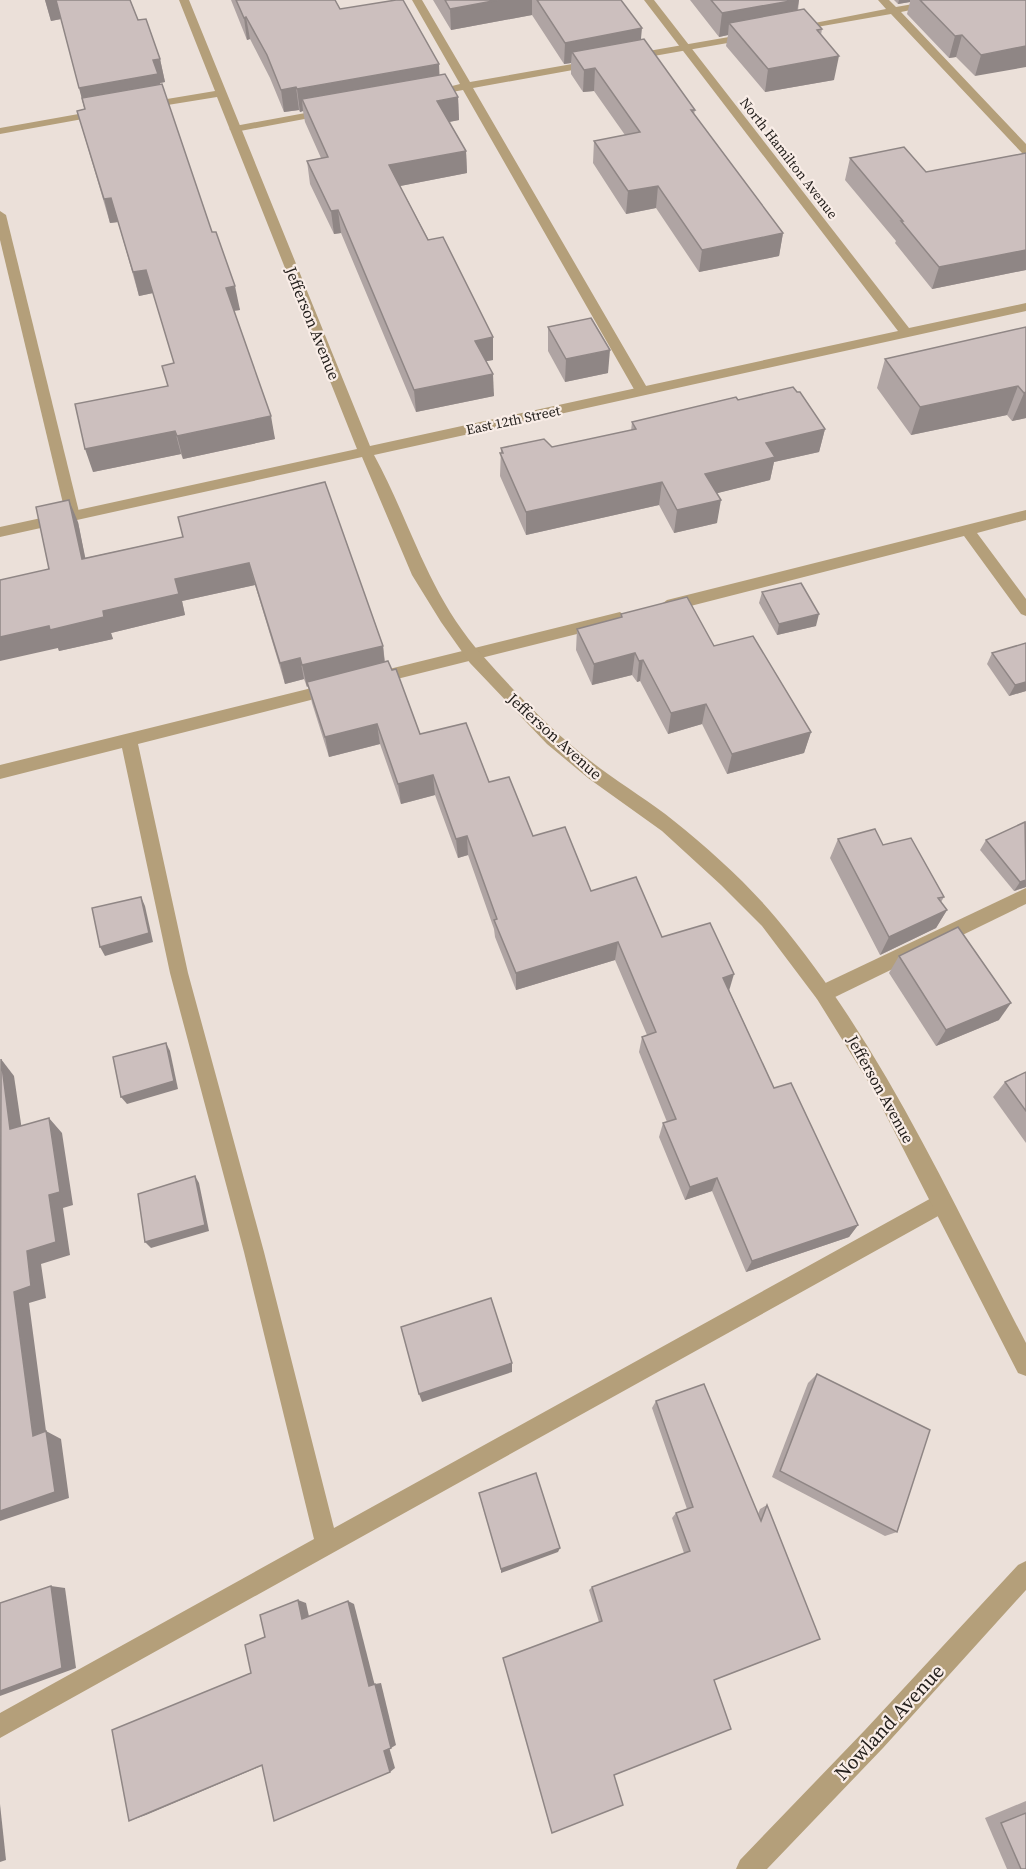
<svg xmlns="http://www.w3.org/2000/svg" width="1026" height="1869" viewBox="0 0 1026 1869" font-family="'Source Serif 4',serif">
<rect width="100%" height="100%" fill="#ebe0d9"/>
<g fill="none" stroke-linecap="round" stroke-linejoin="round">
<!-- service -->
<g fill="#b49f7a" fill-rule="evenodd">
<path d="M 412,0 L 422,0 L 470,82 L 595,60 L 600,63 L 595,66 L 473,88 L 649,391 L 647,394 L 642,395 L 635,391 L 463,90 L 430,96 L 424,93 L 460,84 Z"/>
<path d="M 878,0 L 889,0 L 896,7 L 936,0 L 959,0 L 901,12 L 1026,144 L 1026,154 L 1022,153 L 891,14 L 794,31 L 789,28 L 886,9 Z"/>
<path d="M 752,33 L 756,34 L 756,38 L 631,60 L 626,57 L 631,54 Z"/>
<path d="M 327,109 L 331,110 L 331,114 L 235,132 L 229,129 L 235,126 Z"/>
<path d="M 0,211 L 6,215 L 80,516 L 73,521 L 66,516 L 0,240 Z"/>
<path d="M 1026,510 L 1026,520 L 977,533 L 1026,599 L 1026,616 L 1021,614 L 964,536 L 667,612 L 659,606 L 667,600 Z"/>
<path d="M 620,612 L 628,618 L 625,622 L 373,685 L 365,679 L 373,673 Z"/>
<path d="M 332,683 L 340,689 L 338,693 L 138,744 L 188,973 L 264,1252 L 334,1528 L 935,1196 L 942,1193 L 949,1196 L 952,1203 L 949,1210 L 0,1738 L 0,1713 L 314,1539 L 244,1252 L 170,973 L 122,748 L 0,779 L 0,765 Z"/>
<path d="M 1026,888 L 1026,904 L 831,999 L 824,1001 L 817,999 L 815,993 L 817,987 Z"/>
</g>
<!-- minor -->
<g fill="#b49f7a" fill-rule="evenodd">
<path d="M 179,0 L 189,0 L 370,446 L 898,331 L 644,0 L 654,0 L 909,328 L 1026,303 L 1026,311 L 374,455 C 412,525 428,595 483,656 C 519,697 558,737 601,769 C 625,787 651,802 674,821 C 709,849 747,883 776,918 C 882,1044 950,1198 1026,1343 L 1026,1376 L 1018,1373 L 871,1086 L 817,999 L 762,926 L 721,885 L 662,831 L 588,778 L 547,744 L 470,663 L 441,622 L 412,575 L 362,457 L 0,537 L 0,527 L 357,449 L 217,97 L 143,109 L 137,106 L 143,103 L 215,91 Z"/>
<path d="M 101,110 L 105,111 L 105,115 L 0,134 L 0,128 Z"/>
<path d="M 1026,1561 L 1026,1590 L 883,1748 L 767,1869 L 736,1869 L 740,1860 L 865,1730 L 1018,1565 Z"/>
</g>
</g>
<!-- wall -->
<g fill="#afa4a3">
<path d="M 45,0 L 130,0 L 138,20 L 160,59 L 165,82 L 160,83 L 160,85 L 212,232 L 240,310 L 234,311 L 275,439 L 183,459 L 181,454 L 93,472 L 168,386 L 174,363 L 153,293 L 139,296 L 118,222 L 110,223 L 77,111 L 85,109 L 61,19 L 51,21 Z"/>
<path d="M 231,0 L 335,0 L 340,9 L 439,75 L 458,97 L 459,120 L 449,122 L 466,151 L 467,173 L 400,186 L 493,360 L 486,361 L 494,396 L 416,412 L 341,233 L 334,234 L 310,184 L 307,161 L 321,158 L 305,122 L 303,111 L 300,112 L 299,110 L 284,112 L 270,78 L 250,39 L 247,40 Z"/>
<path d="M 433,0 L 621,0 L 641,39 L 695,110 L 694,114 L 783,233 L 779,256 L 699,272 L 656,208 L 626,214 L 593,163 L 594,141 L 625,135 L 594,91 L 583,92 L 571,74 L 571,63 L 564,64 L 532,15 L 451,30 Z"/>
<path d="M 690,0 L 799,0 L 798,11 L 822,29 L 821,35 L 834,80 L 765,92 L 726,46 L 728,35 L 719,37 Z"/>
<path d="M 894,0 L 1026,0 L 975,76 L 956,57 L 949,58 L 907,14 L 910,2 L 898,4 Z"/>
<path d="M 1026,153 L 1026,270 L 932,289 L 895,243 L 896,241 L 845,180 L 850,158 L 926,172 Z"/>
<path d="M 548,327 L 608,373 L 565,382 L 548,351 Z"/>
<path d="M 1026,327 L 1026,418 L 1012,421 L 1007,415 L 911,435 L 877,388 L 885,359 Z"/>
<path d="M 738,400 L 825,429 L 819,452 L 774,462 L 770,480 L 717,493 L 717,523 L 674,533 L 659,505 L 526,535 L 500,476 L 501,448 L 552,447 L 631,431 L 632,422 Z"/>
<path d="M 178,517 L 383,646 L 385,662 L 392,670 L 420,734 L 489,782 L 533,836 L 591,891 L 662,937 L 729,990 L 774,1088 L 858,1225 L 849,1237 L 746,1272 L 712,1191 L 685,1200 L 659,1137 L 663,1123 L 667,1122 L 639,1052 L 642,1037 L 647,1035 L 615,960 L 516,990 L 495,937 L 494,929 L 468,855 L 458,858 L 435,795 L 401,804 L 380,744 L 329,757 L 312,703 L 308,686 L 307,687 L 304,679 L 285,684 L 255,585 L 182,601 L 185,615 L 111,633 L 113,639 L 59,651 L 58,648 L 49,569 L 78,522 L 85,558 L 183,537 Z"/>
<path d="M 762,592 L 816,626 L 777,635 L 759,603 Z"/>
<path d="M 621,614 L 714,646 L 811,732 L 804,753 L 727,774 L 702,724 L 668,734 L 640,681 L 637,682 L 632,675 L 592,685 L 576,650 L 577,629 L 620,618 Z"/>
<path d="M 992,653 L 1026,691 L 1009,696 L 987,664 Z"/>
<path d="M 1026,822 L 1026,887 L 1014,891 L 980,850 L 986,840 Z"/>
<path d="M 838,839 L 883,845 L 944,897 L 941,902 L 947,910 L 936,928 L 880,955 L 830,858 Z"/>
<path d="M 899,956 L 999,1020 L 936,1046 L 889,973 Z"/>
<path d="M 1026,1072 L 1026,1143 L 993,1097 L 1005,1082 Z"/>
<path d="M 817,1374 L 897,1532 L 885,1536 L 772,1477 L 808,1383 Z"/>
<path d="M 656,1401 L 758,1514 L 760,1509 L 767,1505 L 714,1680 L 552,1833 L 599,1622 L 589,1590 L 592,1587 L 684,1553 L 672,1518 L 676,1513 L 687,1509 L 652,1408 Z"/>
<path d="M 1026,1801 L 1026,1869 L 1007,1869 L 985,1818 Z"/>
</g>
<!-- shaded-wall -->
<g fill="#8f8685">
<path d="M 45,0 L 56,0 L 61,19 L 51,21 Z"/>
<path d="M 498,0 L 532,0 L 532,15 L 451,30 L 450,9 Z"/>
<path d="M 791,0 L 799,0 L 796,17 L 729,23 L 728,35 L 719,37 L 722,13 Z"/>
<path d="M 899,0 L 910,0 L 910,2 L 898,4 Z"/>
<path d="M 246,17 L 250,39 L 247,40 L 244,18 Z"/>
<path d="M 642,28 L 640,49 L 572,52 L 571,63 L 564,64 L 565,43 Z"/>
<path d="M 962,35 L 956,57 L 949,58 L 955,36 Z"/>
<path d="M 1026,46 L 1026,67 L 975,76 L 981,55 Z"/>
<path d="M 839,56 L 834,80 L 765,92 L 768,69 Z"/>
<path d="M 160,59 L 165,82 L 160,83 L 163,98 L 85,111 L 79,88 L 153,60 Z"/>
<path d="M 439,64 L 440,86 L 302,99 L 303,111 L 300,112 L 297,89 Z"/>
<path d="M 595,68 L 594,91 L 583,92 L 584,70 Z"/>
<path d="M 296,87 L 299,110 L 284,112 L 281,90 Z"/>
<path d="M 458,97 L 459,120 L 439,124 L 437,101 Z"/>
<path d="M 466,151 L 467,173 L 390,188 L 389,165 Z"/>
<path d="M 658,186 L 656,208 L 626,214 L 628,191 Z"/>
<path d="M 111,198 L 118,222 L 110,223 L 104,199 Z"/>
<path d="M 338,210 L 341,233 L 334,234 L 331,211 Z"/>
<path d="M 783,233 L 779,256 L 699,272 L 702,250 Z"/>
<path d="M 1026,250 L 1026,270 L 932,289 L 939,267 Z"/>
<path d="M 146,270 L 153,293 L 139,296 L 133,272 Z"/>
<path d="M 235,286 L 240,310 L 231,311 L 226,288 Z"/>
<path d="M 493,337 L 493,360 L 476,363 L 475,341 Z"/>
<path d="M 610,350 L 608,373 L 565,382 L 566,359 Z"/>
<path d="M 493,374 L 494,396 L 416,412 L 414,390 Z"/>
<path d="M 1018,386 L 1007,415 L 911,435 L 920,407 Z"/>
<path d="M 1026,392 L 1026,418 L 1012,421 L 1024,393 Z"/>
<path d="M 271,416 L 275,439 L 183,459 L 177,436 Z"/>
<path d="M 825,429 L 819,452 L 774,462 L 770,480 L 702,497 L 705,474 L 766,443 Z"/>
<path d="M 175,431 L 181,454 L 93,472 L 85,449 Z"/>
<path d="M 662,482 L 659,505 L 526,535 L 526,512 Z"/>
<path d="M 69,500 L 78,522 L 90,581 L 82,559 Z"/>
<path d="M 721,500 L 717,523 L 674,533 L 677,510 Z"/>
<path d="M 249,563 L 255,585 L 182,601 L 185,615 L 111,633 L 113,639 L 59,651 L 58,648 L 0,661 L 0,637 L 103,611 L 175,579 Z"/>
<path d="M 819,614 L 816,626 L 777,635 L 779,624 Z"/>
<path d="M 383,646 L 385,667 L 307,682 L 308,686 L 307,687 L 302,665 Z"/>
<path d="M 635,653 L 632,675 L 592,685 L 594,664 Z"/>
<path d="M 300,658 L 304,679 L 285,684 L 280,663 Z"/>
<path d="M 643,660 L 640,681 L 637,682 L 639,661 Z"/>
<path d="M 1026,682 L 1026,691 L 1009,696 L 1015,685 Z"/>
<path d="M 706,704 L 702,724 L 668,734 L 671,713 Z"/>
<path d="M 377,724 L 380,744 L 329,757 L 325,737 Z"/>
<path d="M 811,732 L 804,753 L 727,774 L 732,754 Z"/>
<path d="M 433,775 L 435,795 L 401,804 L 398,784 Z"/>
<path d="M 467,836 L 468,855 L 458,858 L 456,839 Z"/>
<path d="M 1026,880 L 1026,887 L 1014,891 L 1020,882 Z"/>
<path d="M 141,897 L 145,906 L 153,942 L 105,956 L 100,947 Z"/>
<path d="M 947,910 L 936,928 L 880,955 L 889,937 Z"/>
<path d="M 618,942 L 615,960 L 516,990 L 516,973 Z"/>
<path d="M 734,974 L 729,991 L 723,978 Z"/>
<path d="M 1011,1003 L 999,1020 L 936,1046 L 946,1030 Z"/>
<path d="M 166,1043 L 170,1051 L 178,1089 L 127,1104 L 121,1097 Z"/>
<path d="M 1,1059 L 14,1076 L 24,1144 L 10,1129 Z"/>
<path d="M 49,1118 L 62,1133 L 73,1205 L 63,1208 L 70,1255 L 41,1264 L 46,1298 L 29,1303 L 46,1431 L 61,1439 L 69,1498 L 0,1521 L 0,1511 L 33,1436 L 14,1292 L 27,1251 Z"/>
<path d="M 195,1176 L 199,1183 L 209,1231 L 151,1248 L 145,1242 Z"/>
<path d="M 717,1178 L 712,1191 L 685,1200 L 690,1187 Z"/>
<path d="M 858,1225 L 849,1237 L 746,1272 L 752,1261 Z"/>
<path d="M 512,1363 L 512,1372 L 422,1402 L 419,1394 Z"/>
<path d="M 560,1548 L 558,1552 L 501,1573 L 501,1569 Z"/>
<path d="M 51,1586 L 65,1588 L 76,1668 L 0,1696 L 0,1691 Z"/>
<path d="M 298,1600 L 306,1603 L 310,1621 L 302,1619 Z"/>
<path d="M 348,1601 L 354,1604 L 375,1686 L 369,1686 Z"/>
<path d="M 381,1683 L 396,1745 L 391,1748 L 375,1684 Z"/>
<path d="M 389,1747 L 395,1768 L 390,1772 L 384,1751 Z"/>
<path d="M 273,1761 L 146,1815 L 129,1821 L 262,1765 Z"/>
<path d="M 0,1804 L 6,1860 L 0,1862 Z"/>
</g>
<!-- building -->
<g fill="#ccbfbe" stroke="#8f8685" stroke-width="1.5">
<path d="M 56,0 L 130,0 L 138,20 L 146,19 L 160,59 L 153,60 L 158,74 L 79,88 Z"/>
<path d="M 236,0 L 335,0 L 340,9 L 396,0 L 403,0 L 439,64 L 297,89 L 296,87 L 281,90 L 267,55 L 246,17 L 244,18 Z"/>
<path d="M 445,0 L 498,0 L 450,9 Z"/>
<path d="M 537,0 L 621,0 L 642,28 L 565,43 Z"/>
<path d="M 711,0 L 796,0 L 722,13 Z"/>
<path d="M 920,0 L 1026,0 L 1026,46 L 981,55 L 962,35 L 955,36 Z"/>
<path d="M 804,9 L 822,29 L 817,30 L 839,56 L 768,69 L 729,23 Z"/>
<path d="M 644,39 L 695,110 L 691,110 L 783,233 L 702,250 L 658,186 L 628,191 L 594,141 L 640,132 L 595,68 L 584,70 L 572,52 Z"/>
<path d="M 445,74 L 458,97 L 437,101 L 466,151 L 389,165 L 428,240 L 443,237 L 493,337 L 475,341 L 493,374 L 414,390 L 338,210 L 331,211 L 307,161 L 328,157 L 302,99 Z"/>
<path d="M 162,84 L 212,232 L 216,232 L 235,286 L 226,288 L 271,416 L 177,436 L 175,431 L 85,449 L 75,404 L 168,386 L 162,366 L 174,363 L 146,270 L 133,272 L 111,198 L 104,199 L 77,111 L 85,109 L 82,98 Z"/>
<path d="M 904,147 L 926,172 L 1026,153 L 1026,250 L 939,267 L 901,221 L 903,221 L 850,158 Z"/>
<path d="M 591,318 L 610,350 L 566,359 L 548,327 Z"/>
<path d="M 1026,327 L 1026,392 L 1024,393 L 1018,386 L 920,407 L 885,359 Z"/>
<path d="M 793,387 L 797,392 L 800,392 L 825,429 L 766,443 L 775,457 L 705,474 L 721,500 L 677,510 L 662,482 L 526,512 L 500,453 L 503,453 L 501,448 L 544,439 L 552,447 L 636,429 L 632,422 L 736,397 L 738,400 Z"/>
<path d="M 325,482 L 383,646 L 302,665 L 300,658 L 280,663 L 249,563 L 175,579 L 179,594 L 103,611 L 104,617 L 50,630 L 49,626 L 0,637 L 0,580 L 49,569 L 36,507 L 69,500 L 82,559 L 183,537 L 178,517 Z"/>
<path d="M 801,583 L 819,614 L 779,624 L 762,592 Z"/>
<path d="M 687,597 L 714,646 L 753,636 L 811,732 L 732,754 L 706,704 L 671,713 L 643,660 L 639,661 L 635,653 L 594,664 L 577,629 L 622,617 L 621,614 Z"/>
<path d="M 1026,643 L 1026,682 L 1015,685 L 992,653 Z"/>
<path d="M 388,661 L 392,670 L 396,669 L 420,734 L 466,723 L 489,782 L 509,777 L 533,836 L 565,827 L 591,891 L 636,877 L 662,937 L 710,923 L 734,974 L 723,978 L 774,1088 L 791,1083 L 858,1225 L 752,1261 L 717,1178 L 690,1187 L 663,1123 L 676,1119 L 642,1037 L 656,1032 L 618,942 L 516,973 L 494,920 L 497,919 L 467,836 L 456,839 L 433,775 L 398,784 L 377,724 L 325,737 L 307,682 Z"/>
<path d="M 1025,822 L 1026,880 L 1020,882 L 986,840 Z"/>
<path d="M 875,829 L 883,845 L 911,838 L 944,897 L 938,898 L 947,910 L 889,937 L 838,839 Z"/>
<path d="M 141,897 L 149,933 L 100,947 L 92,908 Z"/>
<path d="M 958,927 L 1011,1003 L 946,1030 L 899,956 Z"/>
<path d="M 166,1043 L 174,1081 L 121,1097 L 113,1057 Z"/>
<path d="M 1,1059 L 10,1129 L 49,1118 L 60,1192 L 49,1195 L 56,1242 L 27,1251 L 31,1286 L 14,1292 L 33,1436 L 46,1431 L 55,1492 L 0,1511 Z"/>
<path d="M 1026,1072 L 1026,1111 L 1005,1082 Z"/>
<path d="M 195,1176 L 205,1225 L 145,1242 L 138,1194 Z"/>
<path d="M 491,1298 L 512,1363 L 419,1394 L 401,1327 Z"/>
<path d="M 817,1374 L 930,1430 L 897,1532 L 780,1471 Z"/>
<path d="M 704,1384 L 761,1521 L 767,1505 L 820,1639 L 714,1680 L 731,1729 L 614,1775 L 623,1805 L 552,1833 L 503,1658 L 602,1621 L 592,1587 L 690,1551 L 676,1513 L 693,1507 L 656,1401 Z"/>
<path d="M 536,1473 L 560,1548 L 501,1569 L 479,1493 Z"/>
<path d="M 51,1586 L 62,1668 L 0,1691 L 0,1603 Z"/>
<path d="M 298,1600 L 302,1619 L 348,1601 L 369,1686 L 375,1684 L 391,1748 L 384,1751 L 390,1772 L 274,1821 L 262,1765 L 129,1821 L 112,1730 L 251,1673 L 245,1645 L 265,1637 L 260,1615 Z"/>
<path d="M 1026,1813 L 1026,1869 L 1021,1869 L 1001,1823 Z"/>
</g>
<g text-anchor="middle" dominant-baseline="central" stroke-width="4.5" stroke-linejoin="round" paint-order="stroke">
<!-- far-street labels -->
<g font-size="14" fill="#24201d" stroke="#f9ede7">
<text transform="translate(789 158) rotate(52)">North Hamilton Avenue</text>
<text transform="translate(513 420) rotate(-12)">East 12th Street</text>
</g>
<!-- street labels -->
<g font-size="16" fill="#24201d" stroke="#f9ede7">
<text transform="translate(313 323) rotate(68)">Jefferson Avenue</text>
<text transform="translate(555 736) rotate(42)">Jefferson Avenue</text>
<text transform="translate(881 1089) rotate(61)">Jefferson Avenue</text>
</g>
<!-- near-street labels -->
<g font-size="20" fill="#24201d" stroke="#f9ede7">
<text transform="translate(889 1722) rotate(-47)">Nowland Avenue</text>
</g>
</g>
</svg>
